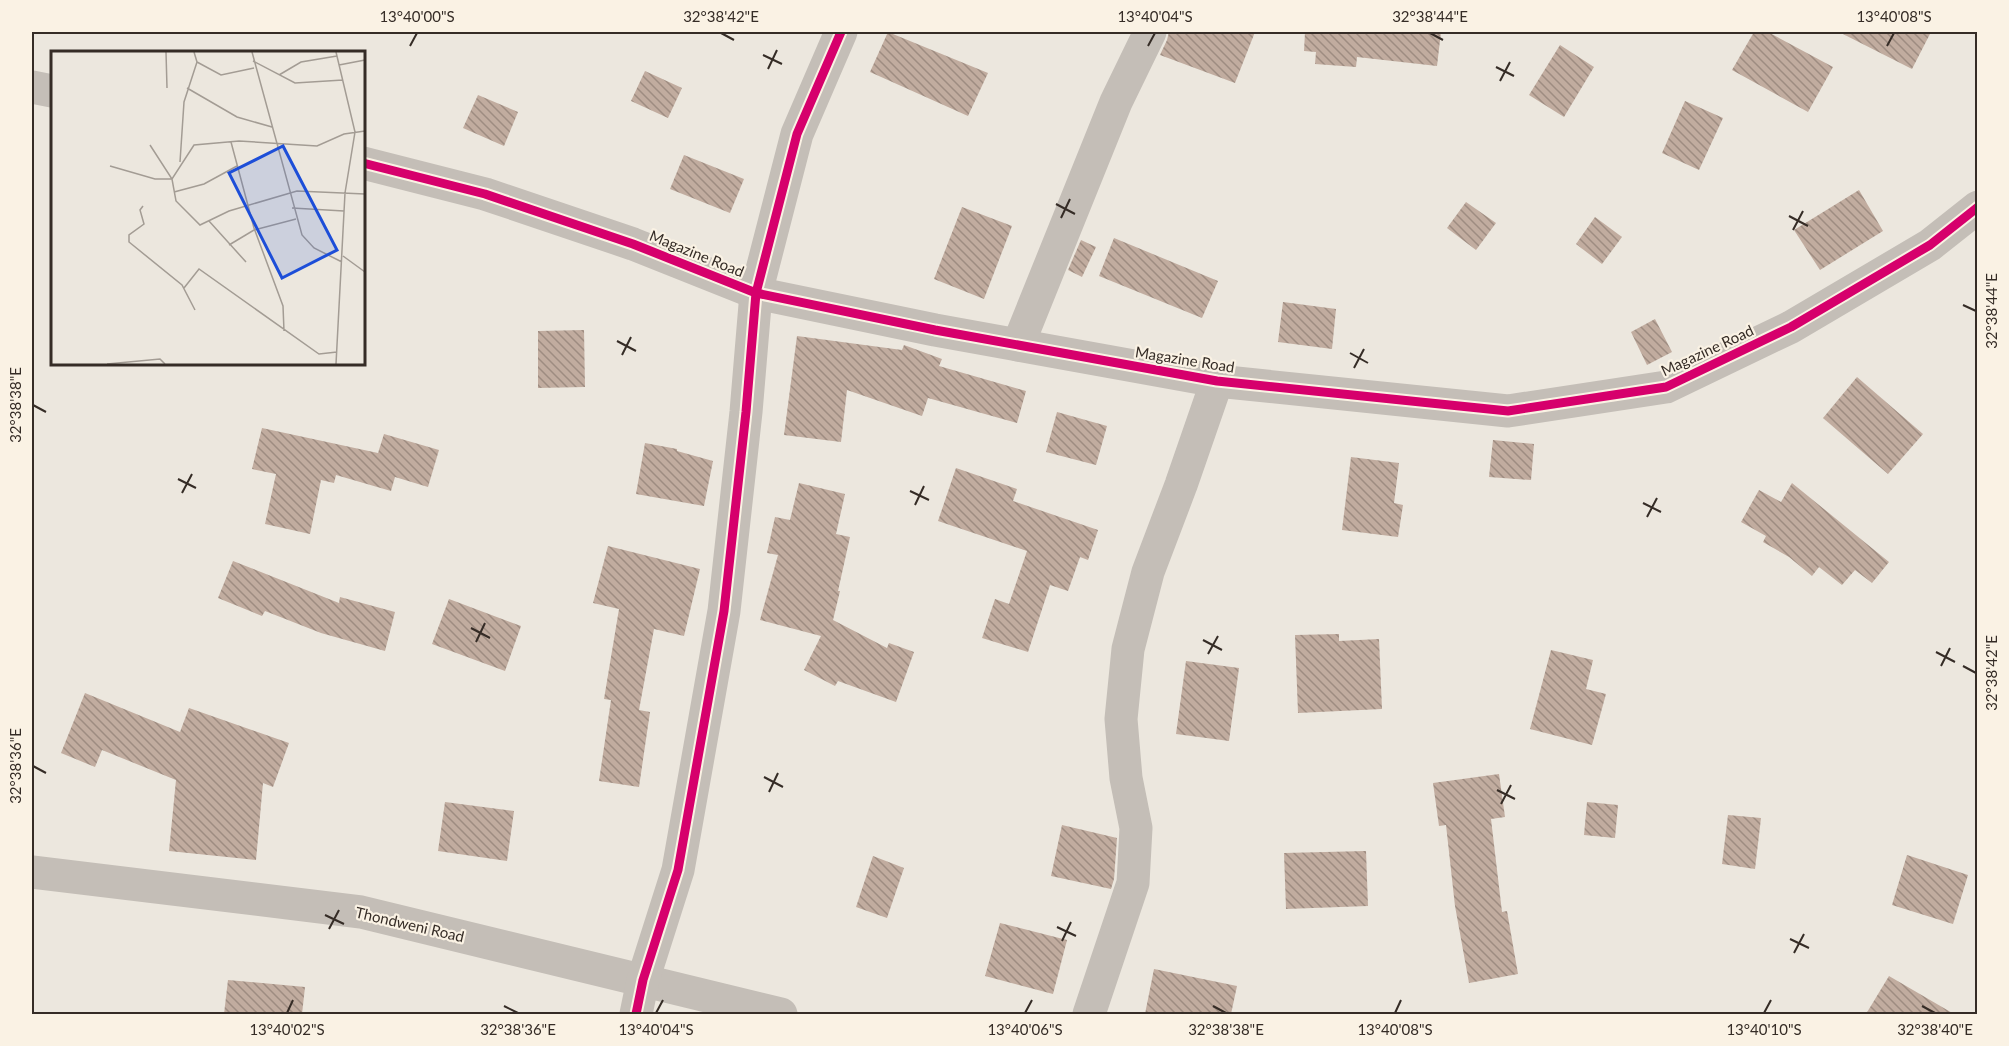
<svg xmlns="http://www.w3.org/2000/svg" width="2009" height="1046" viewBox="0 0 2009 1046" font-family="Lato,sans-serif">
<defs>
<pattern id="building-back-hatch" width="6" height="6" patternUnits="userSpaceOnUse" patternTransform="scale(1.5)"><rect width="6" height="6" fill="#c1ac9f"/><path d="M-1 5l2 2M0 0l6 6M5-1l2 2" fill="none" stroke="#9e8c81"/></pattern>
</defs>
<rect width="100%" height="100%" fill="#ece7de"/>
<!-- building -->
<g fill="url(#building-back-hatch)">
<path d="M 888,32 L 988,73 L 968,116 L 870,72 Z"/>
<path d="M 1169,32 L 1255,32 L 1235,83 L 1160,55 L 1167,40 Z"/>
<path d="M 1305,32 L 1441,32 L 1437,66 L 1357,57 L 1356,67 L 1315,64 L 1316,52 L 1304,51 Z"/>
<path d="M 1754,32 L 1768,32 L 1833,67 L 1808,112 L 1732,70 Z"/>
<path d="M 1839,32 L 1931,32 L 1912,69 Z"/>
<path d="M 1560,45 L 1594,67 L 1564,117 L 1529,95 Z"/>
<path d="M 645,71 L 682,88 L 668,118 L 631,101 Z"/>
<path d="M 478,95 L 518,112 L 504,146 L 463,128 Z"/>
<path d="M 1685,101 L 1723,118 L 1699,170 L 1662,153 Z"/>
<path d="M 684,155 L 744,179 L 730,213 L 670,189 Z"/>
<path d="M 1859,190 L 1883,231 L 1820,270 L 1794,230 Z"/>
<path d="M 1466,202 L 1496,223 L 1476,250 L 1447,228 Z"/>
<path d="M 962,207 L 1012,226 L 984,299 L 934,279 Z"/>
<path d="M 1595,217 L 1622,237 L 1602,264 L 1576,244 Z"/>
<path d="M 1114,238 L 1218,281 L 1202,318 L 1099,276 Z"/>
<path d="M 1081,240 L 1096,247 L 1082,277 L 1068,270 Z"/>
<path d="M 1283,302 L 1336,309 L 1332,349 L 1278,342 Z"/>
<path d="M 1655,319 L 1672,352 L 1647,365 L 1631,332 Z"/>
<path d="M 584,330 L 585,387 L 538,388 L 538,331 Z"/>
<path d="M 797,336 L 902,350 L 904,345 L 942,359 L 939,366 L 1026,391 L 1017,423 L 928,398 L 922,416 L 847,390 L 841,442 L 784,435 Z"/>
<path d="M 1857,377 L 1923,434 L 1888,474 L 1823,418 Z"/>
<path d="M 1057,412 L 1107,426 L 1096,465 L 1046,452 Z"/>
<path d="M 262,428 L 378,453 L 384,434 L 439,450 L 428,487 L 395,477 L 391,491 L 336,475 L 334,483 L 321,480 L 310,534 L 265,524 L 276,474 L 252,469 Z"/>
<path d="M 1493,440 L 1534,444 L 1531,480 L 1489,477 Z"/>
<path d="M 645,443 L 677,449 L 677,451 L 713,461 L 704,506 L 636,494 Z"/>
<path d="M 1351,457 L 1399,463 L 1394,503 L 1403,505 L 1398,537 L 1342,530 Z"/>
<path d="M 956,468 L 1017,489 L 1013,501 L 1098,530 L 1088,560 L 1080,557 L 1068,591 L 1050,585 L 1028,652 L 982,638 L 995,599 L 1009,604 L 1027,551 L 938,521 Z"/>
<path d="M 799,483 L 845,494 L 836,534 L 850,537 L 838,591 L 840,591 L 833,620 L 887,648 L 889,643 L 914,652 L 896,702 L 838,681 L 835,686 L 804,670 L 821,636 L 760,620 L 778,555 L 767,553 L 775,517 L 790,520 Z"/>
<path d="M 1792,483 L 1889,562 L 1872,583 L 1855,570 L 1842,585 L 1819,567 L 1812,576 L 1789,557 L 1763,542 L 1766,536 L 1741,522 L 1759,490 L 1781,502 Z"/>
<path d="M 608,546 L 700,569 L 684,636 L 654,629 L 639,710 L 650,712 L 639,787 L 599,781 L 611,700 L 604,699 L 619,609 L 593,603 Z"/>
<path d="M 233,561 L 339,603 L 340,597 L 395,612 L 385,651 L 321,633 L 265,611 L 262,616 L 218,598 Z"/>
<path d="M 449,599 L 521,626 L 505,671 L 432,644 Z"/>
<path d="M 1339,634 L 1339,641 L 1379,639 L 1382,709 L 1298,713 L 1295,635 Z"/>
<path d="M 1551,650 L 1593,660 L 1586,689 L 1606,694 L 1592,745 L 1530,729 Z"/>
<path d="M 1186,661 L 1239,668 L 1229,741 L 1176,734 Z"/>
<path d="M 85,693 L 180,732 L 189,708 L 289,743 L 273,787 L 263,783 L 256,860 L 169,851 L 176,780 L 102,750 L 95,767 L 61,753 Z"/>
<path d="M 1499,774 L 1505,817 L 1491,819 L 1502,912 L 1507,911 L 1518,974 L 1469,983 L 1455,906 L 1446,825 L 1439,826 L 1433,783 Z"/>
<path d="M 445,802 L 514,811 L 507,861 L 438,851 Z"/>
<path d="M 1587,802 L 1618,805 L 1615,838 L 1584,835 Z"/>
<path d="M 1728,815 L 1761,818 L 1755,869 L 1722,864 Z"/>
<path d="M 1062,825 L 1117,838 L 1114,879 L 1111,889 L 1051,876 Z"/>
<path d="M 1366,851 L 1368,906 L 1286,909 L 1284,853 Z"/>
<path d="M 1907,855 L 1968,875 L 1953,924 L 1892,905 Z"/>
<path d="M 873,856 L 904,868 L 887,918 L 856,907 Z"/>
<path d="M 1000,923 L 1067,940 L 1053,994 L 985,976 Z"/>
<path d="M 1154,969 L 1237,986 L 1231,1014 L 1145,1014 Z"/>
<path d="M 1889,976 L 1954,1014 L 1866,1014 Z"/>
<path d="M 228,980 L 305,987 L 302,1014 L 224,1014 Z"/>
</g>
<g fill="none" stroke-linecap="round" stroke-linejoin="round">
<!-- minor -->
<g stroke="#c4beb7" stroke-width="33">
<path d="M 32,87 L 52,91"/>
<path d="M 363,163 L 485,194 L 633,244 L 756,293 L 935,330 L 1217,381 L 1508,411 L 1666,387 L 1791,327 L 1930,245 L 1978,207"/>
<path d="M 1018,345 L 1116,102 L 1150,32"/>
<path d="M 32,872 L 361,912 L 781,1014"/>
<path d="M 636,1014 L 643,980 L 678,870 L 724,611 L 746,412 L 756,293 L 797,134 L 841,32"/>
<path d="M 1089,1014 L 1133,883 L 1136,828 L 1126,778 L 1121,719 L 1128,649 L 1148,572 L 1181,485 L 1217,381"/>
</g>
<!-- cycleway casing -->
<g stroke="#faf2e4" stroke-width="13">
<g id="cycleway">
<path d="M 363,163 L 485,194 L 633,244 L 756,293 L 935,330 L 1217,381 L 1508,411 L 1666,387 L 1791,327 L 1930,245 L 1978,207"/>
<path d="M 636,1014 L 643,980 L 678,870 L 724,611 L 746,412 L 756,293 L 797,134 L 841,32"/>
</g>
</g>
<!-- cycleway -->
<use href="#cycleway" stroke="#d6006c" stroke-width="9"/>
</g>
<!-- ticks -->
<path fill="none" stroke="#352c26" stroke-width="2" d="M 721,33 L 734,40M 1430,33 L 1443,40M 410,46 L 417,33M 1148,46 L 1155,33M 1887,46 L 1894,33M 763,55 L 782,64M 1496,67 L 1514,76M 768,69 L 777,50M 1500,81 L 1510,62M 1056,204 L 1075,214M 1789,216 L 1808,226M 1061,218 L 1070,199M 1793,230 L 1803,211M 1963,305 L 1976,311M 617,341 L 636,351M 1350,353 L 1368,363M 622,355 L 631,337M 1354,368 L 1364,349M 33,405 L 46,412M 178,479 L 196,488M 910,491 L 929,500M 182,493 L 192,474M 1643,503 L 1661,512M 915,505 L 924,486M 1647,517 L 1657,498M 471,628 L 490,638M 1203,640 L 1222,650M 476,642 L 485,623M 1936,652 L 1955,662M 1208,654 L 1218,636M 1941,666 L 1950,648M 1963,666 L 1976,673M 33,766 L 46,773M 764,777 L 783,787M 1497,790 L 1515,799M 769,792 L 778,773M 1501,804 L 1511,785M 325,915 L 344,924M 1057,927 L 1076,936M 329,929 L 339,910M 1790,939 L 1809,948M 1062,941 L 1071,922M 1794,953 L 1804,934M 504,1006 L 518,1013M 1213,1006 L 1226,1013M 1922,1006 L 1935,1013M 287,1013 L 293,1000M 656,1013 L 663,1000M 1025,1013 L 1032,1000M 1395,1013 L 1401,1000M 1764,1013 L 1771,1000"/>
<g text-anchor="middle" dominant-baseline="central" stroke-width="4.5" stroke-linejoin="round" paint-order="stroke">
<!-- street labels -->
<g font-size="15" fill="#352c26" stroke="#faf2e4">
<text transform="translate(697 253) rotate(22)">Magazine Road</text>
<text transform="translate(1707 350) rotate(-25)">Magazine Road</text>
<text transform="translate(1185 359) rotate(9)">Magazine Road</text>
<text transform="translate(410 924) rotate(13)">Thondweni Road</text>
</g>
</g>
<!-- overview -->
<g transform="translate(51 51)">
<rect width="314" height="314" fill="#ece7de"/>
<path fill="none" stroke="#a39c94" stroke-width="1.5" d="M 115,1 L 116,37M 201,1 L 251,184 L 263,197 L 291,211M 285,1 L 304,81 L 294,142 L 285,313M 202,10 L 244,32 L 292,29M 146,11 L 170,24 L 203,17M 288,14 L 314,9M 228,24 L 250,11 L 286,5M 136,37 L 186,66 L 221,76M 180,91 L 203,177 L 232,255 L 233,280M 99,94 L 121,128 L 125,150 L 149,174 L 178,160 L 246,140 L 314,143M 129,111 L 133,51 L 146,11 L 143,1M 59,115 L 104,128 L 121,128 L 143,94 L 188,90 L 266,95 L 293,83 L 314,80M 123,141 L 153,133 L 186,115M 92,155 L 89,159 L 93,173 L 78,184 L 78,191 L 131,234 L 144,259M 241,157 L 293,160M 158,170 L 195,211M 178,194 L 203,179 L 245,168M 292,205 L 314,221M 133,237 L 148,218 L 268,303 L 286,301M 56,313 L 109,308 L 114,313"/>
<path fill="#1d4ed8" fill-opacity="0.15" stroke="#1d4ed8" stroke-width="3" d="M 232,95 L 286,199 L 231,227 L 178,122 Z"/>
<rect width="314" height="314" fill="none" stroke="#352c26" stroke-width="3"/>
</g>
<!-- border -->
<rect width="2009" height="1046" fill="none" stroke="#faf2e4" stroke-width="66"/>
<rect x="33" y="33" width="1943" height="980" fill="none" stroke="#352c26" stroke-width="2"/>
<g font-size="15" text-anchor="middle" fill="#352c26">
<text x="417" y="22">13°40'00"S</text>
<text x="721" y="22">32°38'42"E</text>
<text x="1155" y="22">13°40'04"S</text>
<text x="1430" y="22">32°38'44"E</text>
<text x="1894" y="22">13°40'08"S</text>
<text transform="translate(1992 311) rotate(-90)" y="5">32°38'44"E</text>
<text transform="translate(16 405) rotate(-90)" y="5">32°38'38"E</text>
<text transform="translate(1992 673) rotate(-90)" y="5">32°38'42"E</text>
<text transform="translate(16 766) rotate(-90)" y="5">32°38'36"E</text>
<text x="287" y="1035">13°40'02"S</text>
<text x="518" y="1035">32°38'36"E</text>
<text x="656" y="1035">13°40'04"S</text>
<text x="1025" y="1035">13°40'06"S</text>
<text x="1226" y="1035">32°38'38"E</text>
<text x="1395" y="1035">13°40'08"S</text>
<text x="1764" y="1035">13°40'10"S</text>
<text x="1935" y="1035">32°38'40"E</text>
</g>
</svg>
